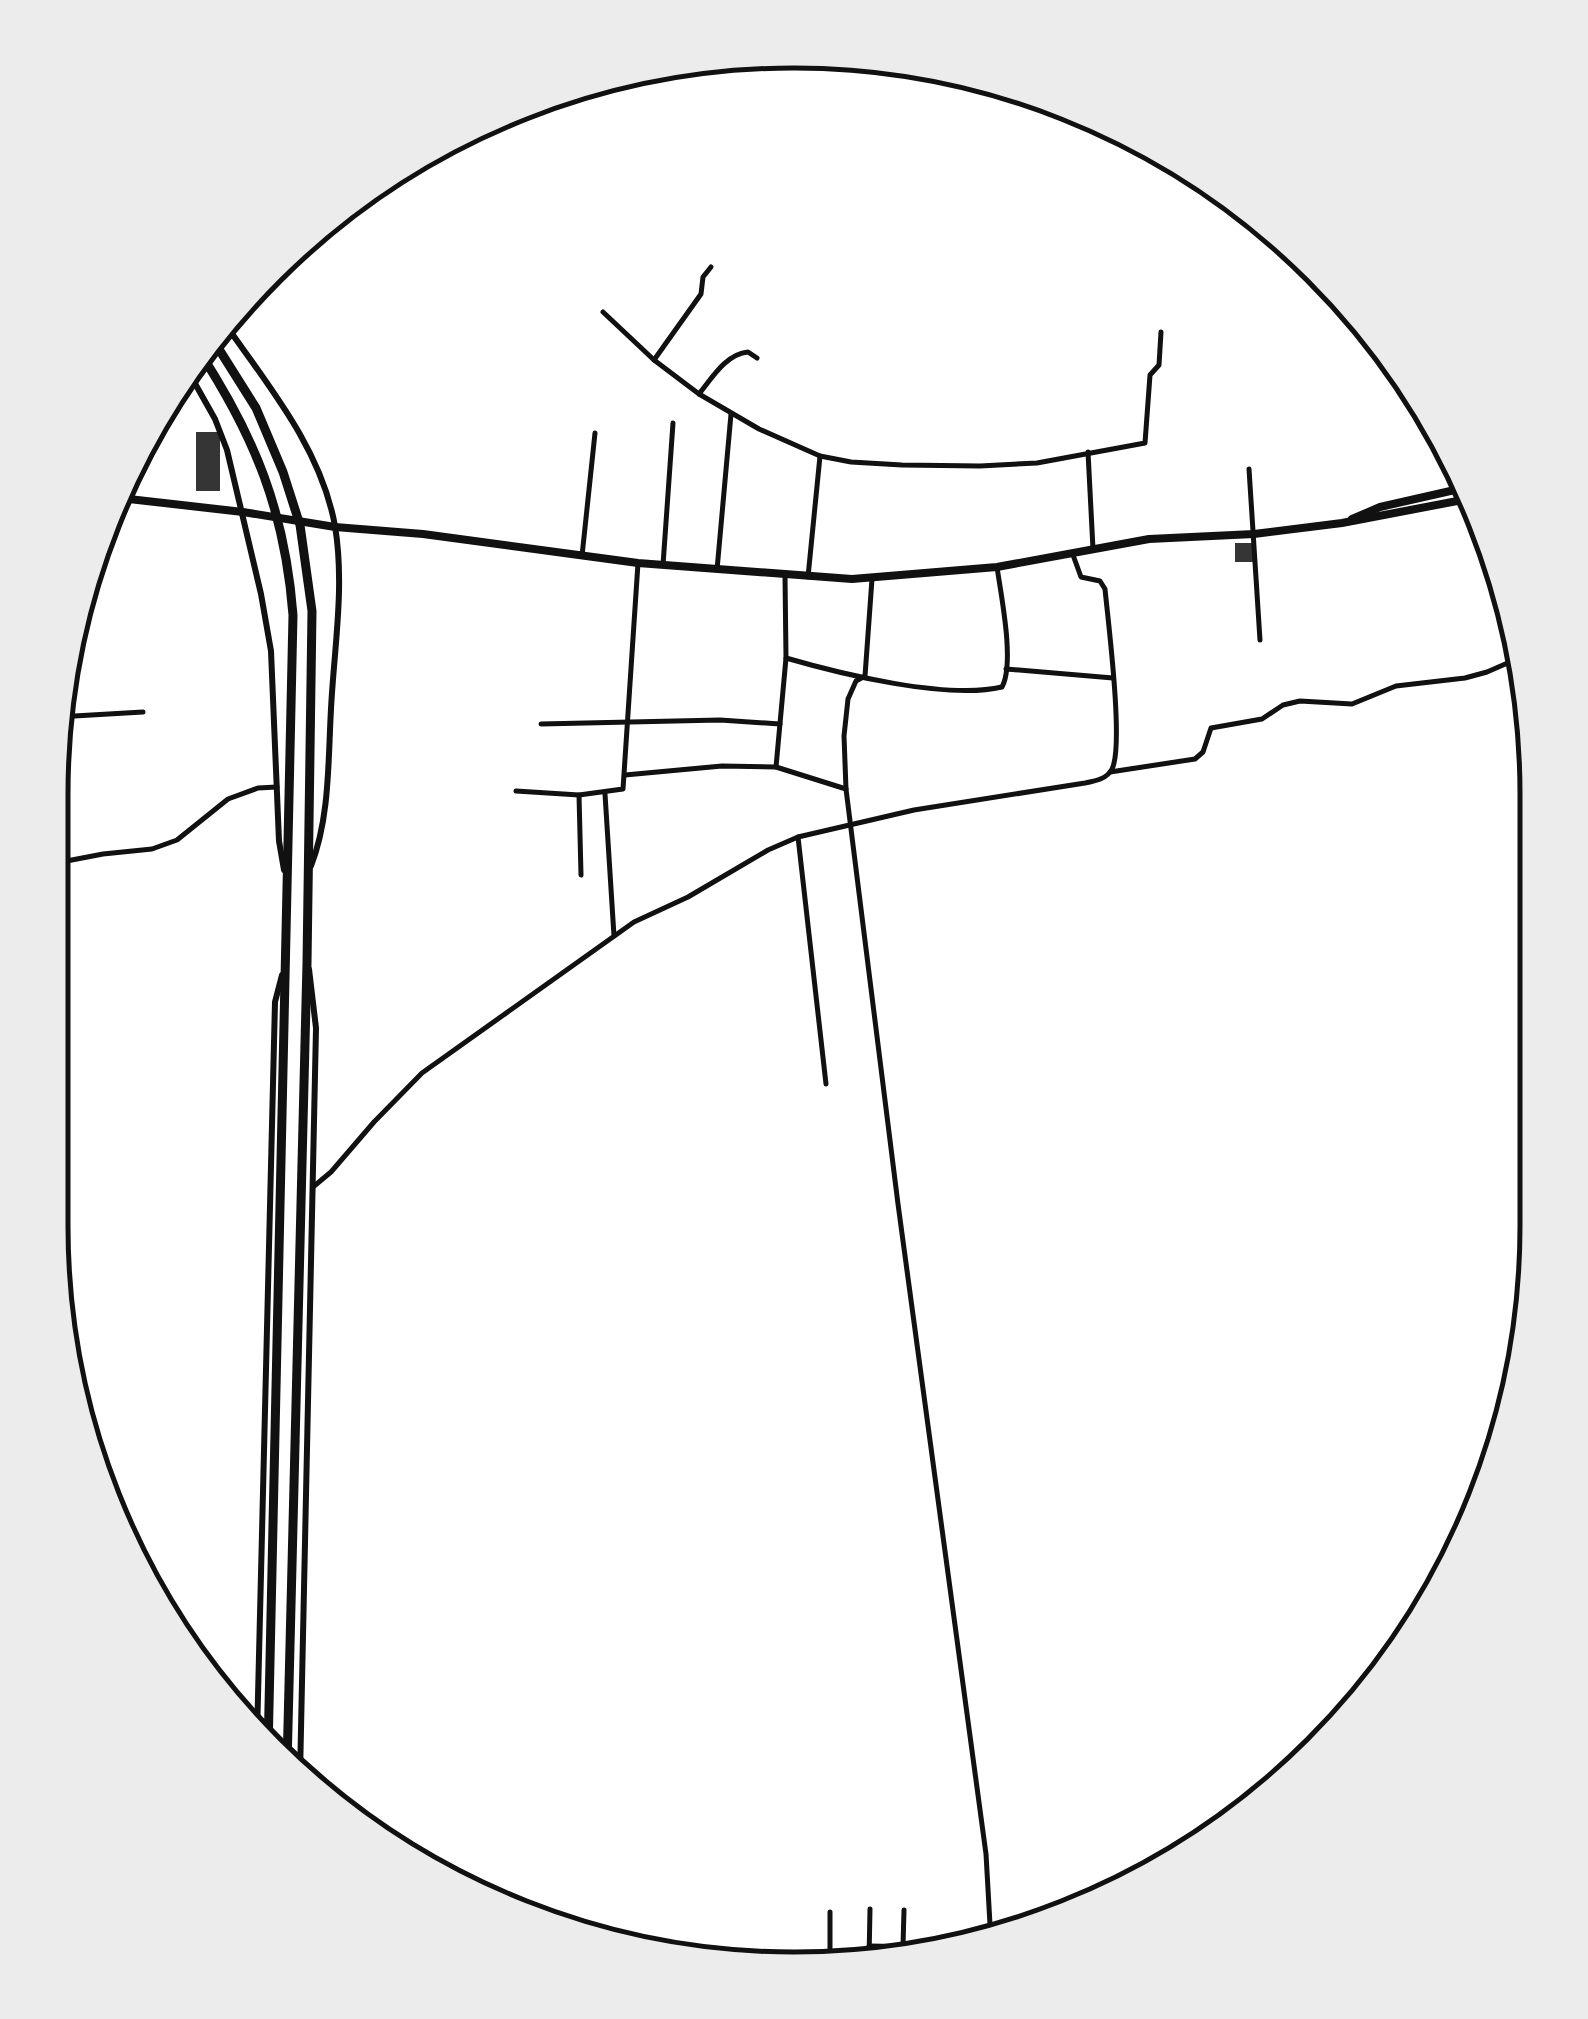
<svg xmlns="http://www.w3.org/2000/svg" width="1588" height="2019" viewBox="0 0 1588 2019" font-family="'Libre Baskerville',serif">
<rect width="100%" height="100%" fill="#fff"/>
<!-- building -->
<g fill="#353535">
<rect x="196" y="432" width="24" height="59"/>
<path d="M 1469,507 L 1472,521 L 1482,519 L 1490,536 L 1472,540 L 1463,508 Z"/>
<rect x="1235" y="543" width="18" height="19"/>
</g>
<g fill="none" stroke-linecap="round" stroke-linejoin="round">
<!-- minor -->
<g stroke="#111" stroke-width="5">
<path d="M 603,312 L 654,360 L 699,394 L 759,429 L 820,456 L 851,462 L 902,465 L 980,466 L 1037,463 L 1145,443 L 1150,375 L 1159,365 L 1161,332"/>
<path d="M 654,360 L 701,294 L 703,277 L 711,267"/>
<path d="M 699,394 C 712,378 726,354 748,352 L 757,358"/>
<path d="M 1088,452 L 1093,549"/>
<path d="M 1249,469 L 1260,640"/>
<path d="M 582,556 L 595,433"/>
<path d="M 663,565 L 673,423"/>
<path d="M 717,570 L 731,414"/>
<path d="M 808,577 L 820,456"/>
<path d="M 872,579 L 865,676 L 856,681 L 848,699 L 844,736 L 846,789 L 898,1204 L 986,1854 L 991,1942"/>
<path d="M 786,658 C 841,674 947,700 1002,687 C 1015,663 1001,595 997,567"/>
<path d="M 1006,669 L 1113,678"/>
<path d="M 57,717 L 143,712"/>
<path d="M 541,724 L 720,720 L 780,724"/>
<path d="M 776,767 L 786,658 L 785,576"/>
<path d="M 1110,772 L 1195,759 L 1203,752 L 1211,728 L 1262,719 L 1283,705 L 1300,701 L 1352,704 L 1396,686 L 1465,678 L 1487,672 L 1519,658"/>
<path d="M 625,775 L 722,766 L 776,767 L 846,789"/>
<path d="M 516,791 L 579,795 L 623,789 L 638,563"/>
<path d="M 605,794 L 614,936"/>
<path d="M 579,795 L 581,875"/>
<path d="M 798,837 L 826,1084"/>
<path d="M 51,864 L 103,854 L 152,849 L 177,840 L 228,799 L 258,788 L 277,787"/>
<path d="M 313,1187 L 331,1172 L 374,1122 L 422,1073 L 634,922 L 688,897 L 768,850 L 798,837 L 914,810 L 1085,783 C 1095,781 1107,779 1112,769 C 1124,746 1108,620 1105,589 L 1100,581 L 1081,577 L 1073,555"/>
<path d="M 830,1912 L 830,1964"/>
<path d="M 869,1946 L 922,1947"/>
<path d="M 903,1946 L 904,1910"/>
<path d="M 869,1959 L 870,1909"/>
</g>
<!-- tertiary -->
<g stroke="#111" stroke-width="6">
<path d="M 223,321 C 267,384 321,448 335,526 C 345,586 334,649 331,709 C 328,761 330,817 311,866"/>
<path d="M 188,371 L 215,419 L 227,450 L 261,594 L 271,651 L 279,841 L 284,870"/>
<path d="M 257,1737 L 275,1002 L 282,975"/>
<path d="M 300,1776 L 316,1028 L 309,969"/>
</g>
<!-- secondary -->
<g stroke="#111" stroke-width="8">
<path d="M 120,498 L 243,512 L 335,527 L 423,534 L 638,563 L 852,579 L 997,567 L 1149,539 L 1254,534 L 1342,523 L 1473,498"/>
<path d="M 1352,519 L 1380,507 L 1468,487"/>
</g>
<!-- trunk -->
<g stroke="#111" stroke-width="9">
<path d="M 210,335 L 256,408 L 283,472 L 300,525 L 312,611 L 307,963 L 287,1766"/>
<path d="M 199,351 C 255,437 285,511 293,615 L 268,1752"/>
</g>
</g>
<!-- crop -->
<path d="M0 0H1588V2019H0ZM794 68H794A726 726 0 0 1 1520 794V1226A726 726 0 0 1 794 1952H794A726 726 0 0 1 68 1226V794A726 726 0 0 1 794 68Z" fill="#ececec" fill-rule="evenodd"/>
<path fill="none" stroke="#111" stroke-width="5" d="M794 68H794A726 726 0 0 1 1520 794V1226A726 726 0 0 1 794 1952H794A726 726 0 0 1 68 1226V794A726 726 0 0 1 794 68Z"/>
</svg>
